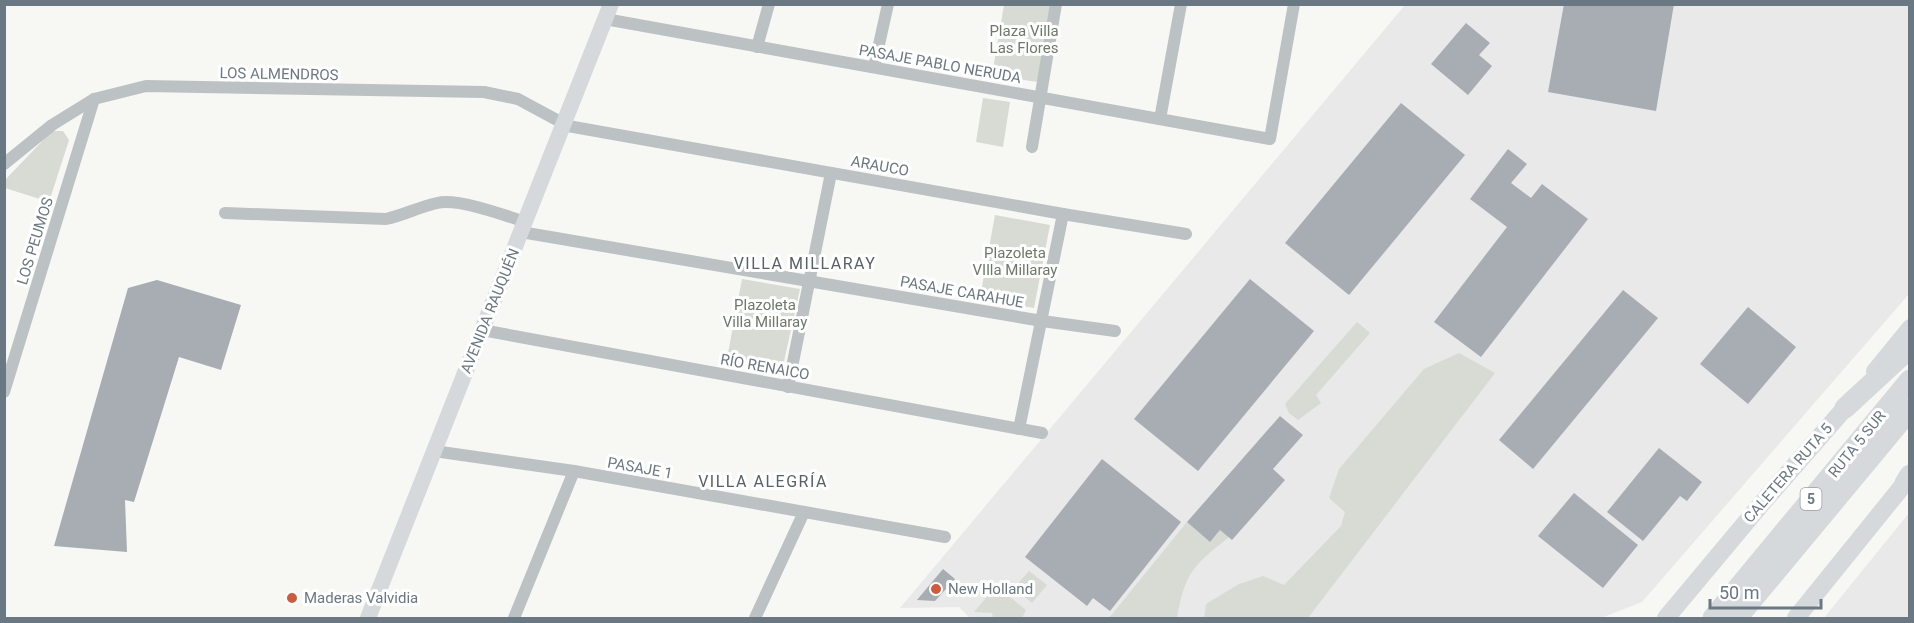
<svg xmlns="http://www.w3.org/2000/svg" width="1914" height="623" viewBox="0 0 1914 623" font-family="Roboto,sans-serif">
<rect width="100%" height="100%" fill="#f7f7f4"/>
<!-- built -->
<g fill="#e8e9e8">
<path d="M 1405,5 L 1909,5 L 1909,294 L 1642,602 L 1601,618 L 970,618 L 959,607 L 900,608 Z"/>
<path d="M 1909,513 L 1909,618 L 1824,618 Z"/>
</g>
<!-- green -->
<g fill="#d7dbd4">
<path d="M 1004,5 L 1056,5 L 1044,83 L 992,75 Z"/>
<path d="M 983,98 L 1010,102 L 1003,147 L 976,142 Z"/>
<path d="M 52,131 L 63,131 L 69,140 L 49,202 L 5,188 L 5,180 Z"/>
<path d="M 995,215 L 1050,225 L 1034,308 L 980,298 Z"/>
<path d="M 742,279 L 800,289 L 781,375 L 726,364 Z"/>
<path d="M 1357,322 L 1370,333 L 1316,395 L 1321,403 L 1298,420 L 1289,413 L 1285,404 Z"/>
<path d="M 1459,353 L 1495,373 L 1308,618 L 1204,618 L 1206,604 L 1239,584 L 1263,576 L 1284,585 L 1341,526 L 1345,512 L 1329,498 L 1339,469 L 1424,369 Z"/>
<path d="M 1187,522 L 1210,542 L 1220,530 L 1229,537 C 1193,566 1185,572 1177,618 L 1109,618 Z"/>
<path d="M 1029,571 L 1047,585 L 1032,603 L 1014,588 Z"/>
<path d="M 996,586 L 1026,610 L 1022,618 L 993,618 L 992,613 L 974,612 Z"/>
</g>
<!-- building -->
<g fill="#a7adb3">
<path d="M 1564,4 L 1674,4 L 1656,111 L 1548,92 Z"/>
<path d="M 1466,23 L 1490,43 L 1479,55 L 1492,66 L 1468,95 L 1431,64 Z"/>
<path d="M 1401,103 L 1465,155 L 1349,295 L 1285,243 Z"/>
<path d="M 1508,149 L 1527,164 L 1511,183 L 1531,198 L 1542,184 L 1588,219 L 1481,357 L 1434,322 L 1507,227 L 1470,199 Z"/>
<path d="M 1250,279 L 1314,331 L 1198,471 L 1134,419 Z"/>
<path d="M 157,280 L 241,305 L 221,370 L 179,357 L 134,502 L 125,500 L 127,552 L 54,546 L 128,288 Z"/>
<path d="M 1623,290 L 1658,318 L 1533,469 L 1499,440 Z"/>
<path d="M 1748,307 L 1796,347 L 1748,404 L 1700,364 Z"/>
<path d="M 1280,416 L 1303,435 L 1273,469 L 1285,480 L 1232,540 L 1220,530 L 1210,542 L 1187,522 Z"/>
<path d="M 1659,448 L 1702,482 L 1687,501 L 1680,496 L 1643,541 L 1607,512 Z"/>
<path d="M 1102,459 L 1181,522 L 1110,611 L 1093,598 L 1087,606 L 1025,557 Z"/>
<path d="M 1574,493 L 1638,545 L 1603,588 L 1538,536 Z"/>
<path d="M 943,569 L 955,579 L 935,601 L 917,600 Z"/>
</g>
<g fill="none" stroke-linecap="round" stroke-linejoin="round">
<!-- street -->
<g stroke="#bcc1c4" stroke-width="12">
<path d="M 605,19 L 1270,139 L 1294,4"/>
<path d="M 757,47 L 769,4"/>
<path d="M 874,67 L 888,4"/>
<path d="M 1160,119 L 1181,4"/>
<path d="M 1032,147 L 1056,4"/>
<path d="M 4,164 L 52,125 L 94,99 L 146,86 L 484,92 L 518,99 L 568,126 L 1063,214 L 1186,234"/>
<path d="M 225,213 L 386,219 C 404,215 419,207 437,203 C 458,198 504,215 525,222"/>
<path d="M 521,232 L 1042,321 L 1115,331"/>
<path d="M 482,330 L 1042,433"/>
<path d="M 788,387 L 831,173"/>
<path d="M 4,392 L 94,99"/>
<path d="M 1019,429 L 1063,214"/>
<path d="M 434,451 L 574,471 L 945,537"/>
<path d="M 514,618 L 574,471"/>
<path d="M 755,618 L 804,512"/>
</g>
<!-- secondary -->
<g stroke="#d5d9dc" stroke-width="16">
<path d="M 1874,371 L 1910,327"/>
<path d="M 368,618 L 611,4"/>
</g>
<!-- primary -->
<g stroke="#d5d9dc" stroke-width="18">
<path d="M 1666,618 L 1763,502 L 1845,408"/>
<path d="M 1796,618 L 1905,483"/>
</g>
<!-- highway -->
<g stroke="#d5d9dc" stroke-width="21">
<path d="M 1845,408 L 1910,348"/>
<path d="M 1905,483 L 1910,475"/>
<path d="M 1713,618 L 1910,380"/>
<path d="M 1737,618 L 1910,410"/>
</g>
</g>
<!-- markers -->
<g fill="#d05a3b" stroke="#fff" stroke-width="2">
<circle cx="936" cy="589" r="6"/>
<circle cx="292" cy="598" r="6"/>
</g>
<g text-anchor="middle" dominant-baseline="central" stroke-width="6" stroke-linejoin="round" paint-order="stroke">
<!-- shield labels -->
<rect fill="#fff" stroke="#96a0a8" stroke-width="1.5" x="1800.5" y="488" width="21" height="22" rx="4.5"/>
<g font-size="14" font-weight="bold" fill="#697882">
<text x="1811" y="499">5</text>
</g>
<!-- park labels -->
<g font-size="15" fill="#6c7a67" stroke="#fff">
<text x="1024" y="31">Plaza Villa<tspan x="1024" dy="17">Las Flores</tspan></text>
<text x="1015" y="253">Plazoleta<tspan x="1015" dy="17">VIlla Millaray</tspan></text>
<text x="765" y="305">Plazoleta<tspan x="765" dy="17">Villa Millaray</tspan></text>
</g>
<!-- street labels -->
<g font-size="15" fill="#697882" stroke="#fff">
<text transform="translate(940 64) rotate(10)">PASAJE PABLO NERUDA</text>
<text transform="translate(279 74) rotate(1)">LOS ALMENDROS</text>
<text transform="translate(880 166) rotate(10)">ARAUCO</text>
<text transform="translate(35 241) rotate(-73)">LOS PEUMOS</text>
<text transform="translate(962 292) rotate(10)">PASAJE CARAHUE</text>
<text transform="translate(490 311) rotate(-68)">AVENIDA RAUQUÉN</text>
<text transform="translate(765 367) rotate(10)">RÍO RENAICO</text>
<text transform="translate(1857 444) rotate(-51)">RUTA 5 SUR</text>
<text transform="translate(640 468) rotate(10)">PASAJE 1</text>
<text transform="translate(1788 473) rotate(-49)">CALETERA RUTA 5</text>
</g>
<!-- poi labels -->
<g font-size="15" fill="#697882" stroke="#fff" text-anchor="start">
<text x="948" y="589">New Holland</text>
<text x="304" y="598">Maderas Valvidia</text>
</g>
<!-- neighbourhood labels -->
<g font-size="16" letter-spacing="1.5" fill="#566168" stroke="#fff">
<text x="805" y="263">VILLA MILLARAY</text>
<text x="763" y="481">VILLA ALEGRÍA</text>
</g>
</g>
<!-- border -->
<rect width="1914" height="623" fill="none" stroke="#697882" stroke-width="12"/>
<!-- scale -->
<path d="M1710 599v9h111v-9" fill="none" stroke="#697882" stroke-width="3"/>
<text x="1719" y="599" font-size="18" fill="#697882" stroke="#ffffff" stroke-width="4.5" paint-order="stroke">50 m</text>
</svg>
